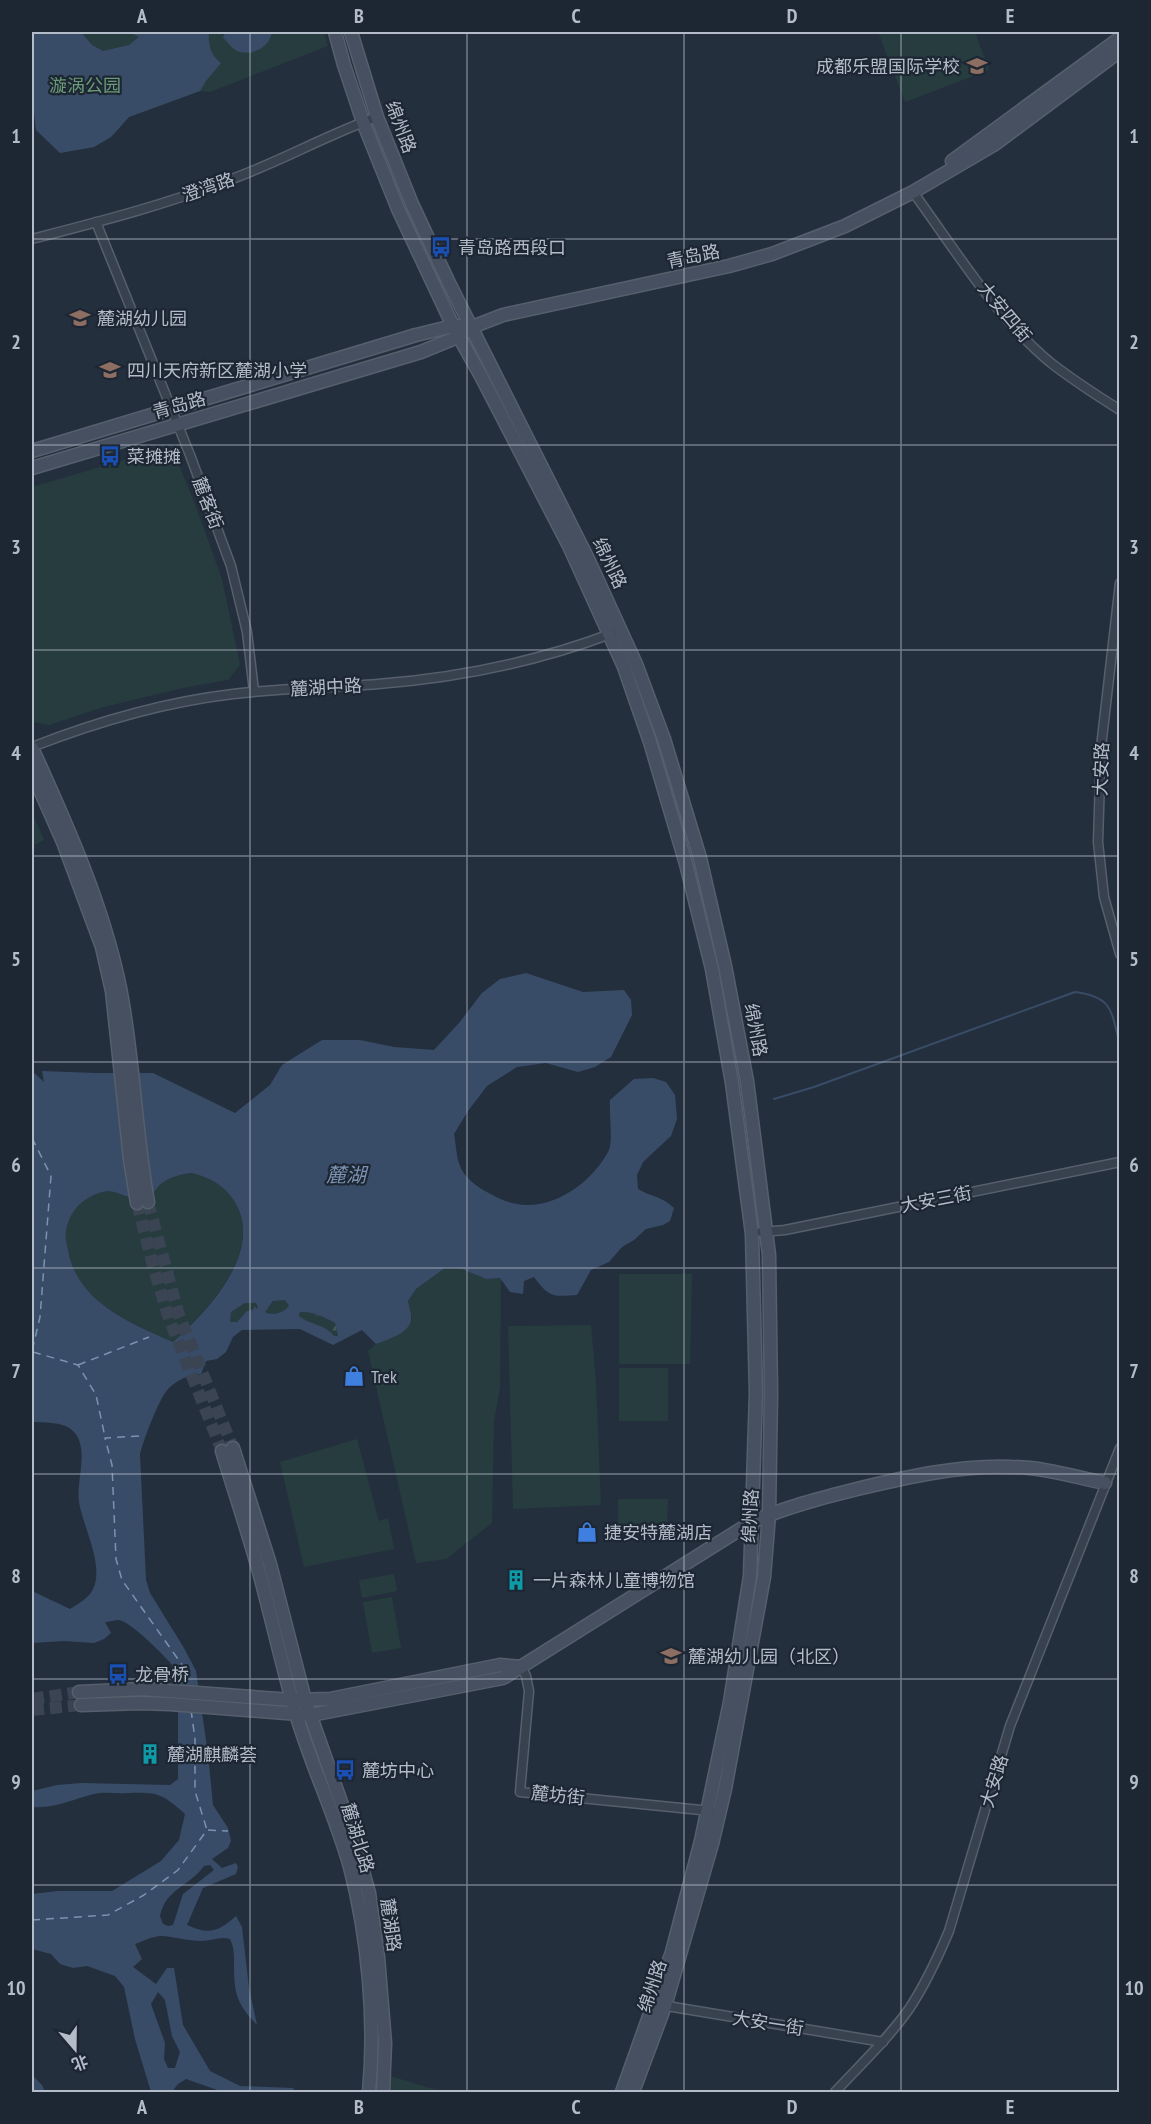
<svg xmlns="http://www.w3.org/2000/svg" width="1151" height="2124" viewBox="0 0 1151 2124" font-family="'PT Sans Narrow','Noto Sans SC',sans-serif">
<defs>
<pattern id="forest-firs" width="22" height="20" patternUnits="userSpaceOnUse" patternTransform="scale(1.5)"><rect width="22" height="20" fill="#263c3f"/><path d="M5 1l3.5 6h-7zM16 11l3.5 6h-7z" fill="#435659"/></pattern>
</defs>
<rect width="100%" height="100%" fill="#242f3e"/>
<!-- green -->
<g fill="#263c3f">
<path d="M 32,32 L 324,32 L 328,46 L 210,92 L 200,91 L 129,117 L 111,137 L 94,147 L 60,153 L 36,130 L 32,94 Z"/>
<path d="M 878,32 L 975,32 L 989,70 L 905,102 Z"/>
<path d="M 151,452 L 180,467 L 195,504 L 222,579 L 240,665 L 228,680 L 183,688 L 104,707 L 49,725 L 32,722 L 32,487 Z"/>
<path d="M 32,812 L 44,840 L 32,846 Z"/>
<path d="M 192,1173 C 211,1178 226,1186 236,1204 C 263,1253 206,1312 173,1342 C 130,1323 77,1302 68,1250 C 66,1239 64,1233 68,1223 C 73,1208 84,1197 99,1193 C 114,1188 118,1195 130,1197 C 135,1199 143,1195 148,1194 C 155,1193 156,1188 162,1183 C 170,1177 181,1174 192,1173 Z"/>
<path d="M 445,1268 L 462,1269 L 486,1279 L 501,1278 L 500,1388 L 494,1421 L 492,1523 L 446,1559 L 416,1563 L 368,1351 L 376,1344 L 396,1335 L 412,1319 L 408,1301 L 416,1289 Z"/>
<path d="M 619,1274 L 692,1274 L 690,1364 L 619,1364 Z"/>
<path d="M 591,1325 L 596,1383 L 601,1505 L 513,1509 L 508,1326 Z"/>
<rect x="619" y="1368" width="49" height="53"/>
<path d="M 357,1439 L 379,1521 L 388,1518 L 394,1549 L 304,1567 L 280,1462 Z"/>
<path d="M 618,1499 L 668,1499 L 667,1525 L 618,1525 Z"/>
<path d="M 394,1574 L 397,1591 L 362,1598 L 359,1580 Z"/>
<path d="M 392,1597 L 401,1648 L 372,1653 L 363,1602 Z"/>
<path d="M 390,2076 L 443,2092 L 389,2092 Z"/>
</g>
<!-- forest -->
<g fill="url(#forest-firs)">
<path d="M 276,1300 L 285,1300 L 289,1306 C 284,1313 273,1316 265,1312 L 265,1309 Z"/>
<path d="M 245,1303 L 256,1303 L 258,1308 L 247,1311 L 237,1322 L 231,1323 L 229,1320 L 231,1312 Z"/>
<path d="M 302,1312 C 315,1312 324,1317 335,1323 L 338,1336 L 333,1336 C 323,1324 311,1326 299,1316 L 298,1313 Z"/>
</g>
<!-- water -->
<g fill="#394c67" fill-rule="evenodd">
<path d="M 32,32 L 81,32 L 92,45 L 103,51 L 129,45 L 139,37 L 129,32 L 209,32 C 208,44 210,55 221,63 L 206,81 L 200,91 L 129,117 L 111,137 L 94,147 L 60,153 L 36,130 L 32,94 Z"/>
<path d="M 225,32 L 272,32 C 270,48 248,59 234,49 C 230,46 227,41 223,38 Z"/>
<path d="M 526,973 L 583,992 L 624,990 L 631,1000 L 632,1015 L 611,1057 L 595,1067 L 578,1072 L 546,1063 L 517,1067 L 487,1086 L 468,1111 L 454,1134 C 456,1144 456,1156 460,1166 C 464,1177 476,1186 485,1191 C 497,1198 510,1204 524,1205 C 558,1207 594,1180 609,1150 C 613,1140 609,1113 610,1100 L 634,1079 L 653,1078 L 666,1082 L 675,1095 L 677,1119 L 671,1136 L 643,1162 L 637,1175 L 638,1189 C 653,1198 660,1195 674,1208 L 670,1221 L 663,1225 L 646,1229 L 634,1240 L 622,1247 L 609,1262 L 591,1270 L 577,1295 C 552,1297 549,1297 534,1277 L 524,1281 L 523,1294 L 510,1292 L 500,1278 L 486,1279 L 462,1269 L 445,1268 L 416,1289 L 408,1301 C 409,1307 412,1315 411,1320 C 409,1334 386,1340 376,1344 L 362,1330 L 333,1345 L 300,1329 L 242,1330 L 233,1337 L 226,1352 L 217,1359 L 206,1361 L 201,1374 C 188,1375 179,1379 170,1387 C 159,1397 144,1439 140,1454 L 146,1580 L 150,1593 L 184,1648 L 196,1671 L 208,1754 L 213,1805 L 228,1828 L 231,1841 L 228,1848 L 212,1859 L 222,1868 L 236,1863 L 238,1867 L 236,1874 L 203,1888 L 187,1925 C 209,1935 218,1932 236,1916 L 242,1927 L 249,1988 L 257,2025 C 236,2003 234,1993 234,1963 C 234,1955 234,1947 230,1939 C 220,1936 212,1941 201,1941 C 189,1941 175,1937 163,1936 C 155,1935 143,1941 135,1944 L 142,1959 L 133,1967 L 156,1984 L 167,1968 L 174,1968 L 183,2025 L 210,2071 L 240,2086 L 293,2088 L 295,2092 L 223,2092 L 186,2079 L 178,2084 L 172,2092 L 151,2092 L 135,2039 L 124,1987 L 115,1976 L 87,1966 L 73,1968 L 60,1964 L 51,1954 L 32,1949 L 32,1894 L 58,1891 L 112,1891 L 161,1861 L 179,1840 L 185,1814 C 162,1793 157,1792 127,1793 C 116,1794 105,1791 94,1794 C 72,1799 56,1809 32,1807 L 32,1791 L 57,1785 L 81,1783 L 170,1785 L 178,1779 L 178,1672 C 170,1661 132,1622 119,1620 C 115,1620 109,1622 105,1622 L 111,1633 L 104,1639 L 94,1643 L 64,1641 L 32,1643 L 32,1591 L 70,1609 C 83,1601 94,1595 96,1579 C 99,1555 83,1525 79,1502 C 76,1481 89,1451 75,1433 C 65,1421 46,1423 32,1422 L 32,1071 L 44,1082 L 42,1071 L 95,1073 L 153,1073 L 235,1113 L 270,1085 L 282,1065 L 322,1040 L 360,1040 L 394,1047 L 434,1050 L 459,1023 L 482,993 L 500,979 ZM 192,1173 C 211,1178 226,1186 236,1204 C 263,1253 207,1312 173,1342 C 130,1323 77,1302 68,1250 C 66,1240 64,1233 68,1223 C 73,1208 84,1198 99,1193 C 114,1188 118,1195 130,1197 C 135,1199 142,1195 148,1194 C 155,1193 156,1188 162,1183 C 170,1177 181,1174 192,1173 ZM 285,1300 L 289,1306 C 284,1313 272,1316 265,1312 L 273,1301 ZM 245,1303 L 256,1303 L 258,1308 L 247,1311 L 237,1322 L 230,1322 L 231,1312 ZM 302,1312 C 315,1312 324,1317 335,1323 L 338,1336 L 334,1336 C 325,1324 310,1325 299,1316 L 299,1313 ZM 210,1865 L 214,1870 L 183,1894 L 173,1925 L 168,1926 L 163,1924 L 160,1916 C 166,1888 189,1887 204,1866 ZM 158,1992 L 165,2000 L 172,2036 L 180,2052 L 175,2068 L 168,2068 L 164,2059 L 165,2043 L 151,2004 Z"/>
<path d="M 32,2075 L 42,2085 L 45,2092 L 32,2092 Z"/>
</g>
<g fill="none" stroke-linecap="round" stroke-linejoin="round">
<!-- stream -->
<path stroke="#394c67" stroke-width="2" d="M 774,1099 L 814,1087 L 1075,992 C 1114,997 1111,1012 1120,1045"/>
<!-- ferry -->
<g stroke="#7c92b1" stroke-width="1.5" stroke-dasharray="8 6" stroke-linecap="butt">
<path d="M 32,1138 L 51,1176 L 40,1317 L 32,1351"/>
<path d="M 33,1352 L 78,1365 L 96,1395 L 105,1437"/>
<path d="M 78,1365 L 149,1337"/>
<path d="M 139,1436 L 105,1438 L 112,1465 L 116,1559 L 122,1580 L 185,1669 L 188,1687"/>
<path d="M 191,1710 L 195,1739 L 195,1791 L 207,1830"/>
<path d="M 32,1920 L 108,1915 L 144,1895 L 178,1870 L 207,1830 L 228,1831"/>
</g>
<!-- secondary-tunnel -->
<g stroke="#3a4453" stroke-width="12" stroke-dasharray="12 6" stroke-linecap="butt">
<path d="M 148,1202 L 179,1315 L 233,1448"/>
<path d="M 137,1203 L 153,1266 L 169,1319 L 222,1451"/>
<path d="M 32,1699 L 79,1692"/>
<path d="M 32,1710 L 81,1705"/>
</g>
<!-- street casing -->
<g stroke="#565f6c" stroke-width="11">
<g id="street">
<path d="M 913,192 C 954,248 998,320 1051,363 C 1073,380 1096,395 1120,410"/>
<path d="M 96,222 L 190,455 L 231,566 L 247,632 L 254,691"/>
<path d="M 32,239 C 98,222 165,205 229,180 C 280,162 326,135 377,117"/>
<path d="M 1120,583 L 1101,747 L 1098,842 L 1104,897 L 1120,954"/>
<path d="M 32,747 C 96,722 165,702 233,694 C 281,688 330,688 378,684 C 458,678 539,661 613,633"/>
<path d="M 761,1232 L 785,1230 L 1120,1162"/>
<path d="M 521,1667 L 526,1676 L 529,1691 L 520,1792 L 711,1811"/>
<path d="M 661,2005 L 883,2042"/>
<path d="M 835,2092 C 860,2065 888,2039 909,2009 C 925,1985 938,1957 949,1931 L 1010,1726 L 1120,1448"/>
</g>
</g>
<!-- secondary casing -->
<g stroke="#565f6c" stroke-width="15">
<g id="secondary">
<path d="M 335,32 L 344,65 L 363,122 L 398,209 L 453,326 L 481,376 L 569,546 L 624,667 L 650,742 L 686,864 L 712,969 L 732,1083 L 752,1234 L 756,1393 L 750,1576 L 730,1702 L 701,1841 L 672,1952 L 622,2092"/>
<path d="M 351,32 L 377,117 L 412,204 L 448,281 L 588,559 L 636,664 L 664,739 L 700,858 L 725,966 L 747,1081 L 769,1255 L 771,1393 L 769,1515 L 764,1577 L 725,1789 L 712,1844 L 665,2006 L 633,2092"/>
<path d="M 952,161 L 1120,38"/>
<path d="M 32,451 L 416,335 L 453,326 L 459,326"/>
<path d="M 32,468 L 421,352 L 460,336 L 472,327 L 503,315 L 729,266 L 772,254 L 845,226 L 913,192 L 995,144 L 1120,51"/>
<path d="M 32,748 C 67,825 103,905 120,988 C 134,1059 135,1131 148,1202"/>
<path d="M 32,772 L 63,842 L 102,947 L 112,991 L 130,1159 L 137,1203"/>
<path d="M 233,1448 L 270,1564 L 305,1700 L 353,1836 L 369,1893 L 378,1957 L 385,2043 L 383,2092"/>
<path d="M 222,1451 C 234,1490 247,1529 258,1568 C 270,1612 280,1656 292,1700 C 307,1757 334,1810 350,1867 C 368,1936 376,2022 369,2092"/>
<path d="M 79,1692 L 142,1689 L 292,1700 L 330,1699 L 500,1665 L 521,1667"/>
<path d="M 81,1705 L 140,1703 L 170,1704 L 311,1715 L 503,1678 L 752,1522 C 786,1507 821,1498 857,1489 C 907,1477 959,1465 1011,1467 C 1042,1467 1075,1477 1105,1483"/>
</g>
</g>
<!-- street -->
<use href="#street" stroke="#38414e" stroke-width="8"/>
<!-- secondary -->
<use href="#secondary" stroke="#465061" stroke-width="12"/>
</g>
<!-- grid -->
<path fill="none" stroke="#b4bcc9" stroke-width="1.5" stroke-opacity="0.55" d="M 250,32 L 250,2092M 467,32 L 467,2092M 684,32 L 684,2092M 901,32 L 901,2092M 32,239 L 1120,239M 32,445 L 1120,445M 32,650 L 1120,650M 32,856 L 1120,856M 32,1062 L 1120,1062M 32,1268 L 1120,1268M 32,1474 L 1120,1474M 32,1679 L 1120,1679M 32,1885 L 1120,1885"/>
<!-- icons -->
<defs>
<g id="school-bare" transform="scale(1.62)"><path d="M0-5L7-2L0 1L-7-2ZM-4 1L0 2.5L4 1V4Q0 6-4 4Z" fill="#8d6e63" stroke="#1d2633" stroke-width="2.5" paint-order="stroke"/></g>
<g id="bus-bare" transform="scale(1.62)"><path d="M-5-6H5V4H4V6H2V4H-2V6H-4V4H-5ZM-3.5-4V0h7V-4ZM-3.5 1.2v1.5H-2V1.2ZM2 1.2v1.5H3.5V1.2Z" fill="#1a4fb4" stroke="#1d2633" stroke-width="2.5" paint-order="stroke"/></g>
<g id="shop-bare" transform="scale(1.62)"><path d="M-5-2.5h2.3a2.7 3.5 0 0 1 5.4 0H5L5.5 6h-11ZM-1.5-2.5h3a1.5 2.3 0 0 0-3 0Z" fill="#3f7fe0" stroke="#1d2633" stroke-width="2.5" paint-order="stroke"/></g>
<g id="building-bare" transform="scale(1.62)"><path d="M-4-6H4V6H1V3H-1V6H-4ZM-2.5-4.3h1.7v1.8h-1.7ZM.8-4.3h1.7v1.8H.8ZM-2.5-1h1.7V.8h-1.7ZM.8-1h1.7V.8H.8Z" fill="#0f9aa8" stroke="#1d2633" stroke-width="2.5" paint-order="stroke"/></g>
</defs>
<g fill-rule="evenodd">
<use href="#school-bare" x="977" y="66"/>
<use href="#bus-bare" x="441" y="247"/>
<use href="#school-bare" x="80" y="318"/>
<use href="#school-bare" x="110" y="370"/>
<use href="#bus-bare" x="110" y="456"/>
<use href="#shop-bare" x="354" y="1376"/>
<use href="#shop-bare" x="587" y="1532"/>
<use href="#building-bare" x="516" y="1580"/>
<use href="#school-bare" x="671" y="1656"/>
<use href="#bus-bare" x="118" y="1674"/>
<use href="#building-bare" x="150" y="1754"/>
<use href="#bus-bare" x="345" y="1770"/>
</g>
<g text-anchor="middle" dominant-baseline="central" stroke-width="4.5" stroke-linejoin="round" paint-order="stroke">
<!-- poi labels -->
<g font-size="18" fill="#b4bcc9" stroke="#1d2633" text-anchor="start">
<text x="960" y="66" text-anchor="end">成都乐盟国际学校</text>
<text x="458" y="247">青岛路西段口</text>
<text x="97" y="318">麓湖幼儿园</text>
<text x="127" y="370">四川天府新区麓湖小学</text>
<text x="127" y="456">菜摊摊</text>
<text x="371" y="1376">Trek</text>
<text x="604" y="1532">捷安特麓湖店</text>
<text x="533" y="1580">一片森林儿童博物馆</text>
<text x="688" y="1656">麓湖幼儿园（北区）</text>
<text x="135" y="1674">龙骨桥</text>
<text x="167" y="1754">麓湖麒麟荟</text>
<text x="362" y="1770">麓坊中心</text>
</g>
<!-- park labels -->
<g font-size="18" fill="#6b9a76" stroke="#1d2633">
<text x="85" y="85">漩涡公园</text>
</g>
<!-- street labels -->
<g font-size="18" fill="#b4bcc9" stroke="#1d2633">
<text transform="translate(401 127) rotate(69)">绵州路</text>
<text transform="translate(208 187) rotate(-19)">澄湾路</text>
<text transform="translate(693 256) rotate(-12)">青岛路</text>
<text transform="translate(1005 312) rotate(50)">大安四街</text>
<text transform="translate(179 405) rotate(-16)">青岛路</text>
<text transform="translate(208 503) rotate(69)">麓客街</text>
<text transform="translate(610 563) rotate(64)">绵州路</text>
<text transform="translate(326 687) rotate(-3)">麓湖中路</text>
<text transform="translate(1101 769) rotate(-88)">大安路</text>
<text transform="translate(756 1030) rotate(79)">绵州路</text>
<text transform="translate(936 1199) rotate(-11)">大安三街</text>
<text transform="translate(750 1516) rotate(-87)">绵州路</text>
<text transform="translate(994 1781) rotate(-73)">大安路</text>
<text transform="translate(558 1795) rotate(6)">麓坊街</text>
<text transform="translate(358 1838) rotate(73)">麓湖北路</text>
<text transform="translate(391 1925) rotate(82)">麓湖路</text>
<text transform="translate(652 1986) rotate(-72)">绵州路</text>
<text transform="translate(768 2023) rotate(9)">大安一街</text>
</g>
<!-- water labels -->
<g font-size="20" font-style="italic" fill="#7c92b1" stroke="#1d2633">
<text x="346" y="1175">麓湖</text>
</g>
</g>
<!-- border -->
<rect width="1151" height="2124" fill="none" stroke="#1d2633" stroke-width="66"/>
<!-- north arrow -->
<g transform="translate(75 2049) rotate(160)" stroke="#1d2633" stroke-width="4.5" paint-order="stroke">
<path d="M0-4.5L10 22L0 15L-10 22Z" fill="#b4bcc9"/>
<text y="-9" font-size="16" font-weight="bold" text-anchor="middle" fill="#b4bcc9">北</text>
</g>
<rect x="33" y="33" width="1085" height="2058" fill="none" stroke="#b4bcc9" stroke-width="2"/>
<g font-size="20" text-anchor="middle" font-weight="bold" fill="#b4bcc9">
<text x="142" y="23">A</text>
<text x="359" y="23">B</text>
<text x="576" y="23">C</text>
<text x="792" y="23">D</text>
<text x="1010" y="23">E</text>
<text x="16" y="143">1</text>
<text x="1134" y="143">1</text>
<text x="16" y="349">2</text>
<text x="1134" y="349">2</text>
<text x="16" y="554">3</text>
<text x="1134" y="554">3</text>
<text x="16" y="760">4</text>
<text x="1134" y="760">4</text>
<text x="16" y="966">5</text>
<text x="1134" y="966">5</text>
<text x="16" y="1172">6</text>
<text x="1134" y="1172">6</text>
<text x="16" y="1378">7</text>
<text x="1134" y="1378">7</text>
<text x="16" y="1583">8</text>
<text x="1134" y="1583">8</text>
<text x="16" y="1789">9</text>
<text x="1134" y="1789">9</text>
<text x="16" y="1995">10</text>
<text x="1134" y="1995">10</text>
<text x="142" y="2114">A</text>
<text x="359" y="2114">B</text>
<text x="576" y="2114">C</text>
<text x="792" y="2114">D</text>
<text x="1010" y="2114">E</text>
</g>
</svg>
